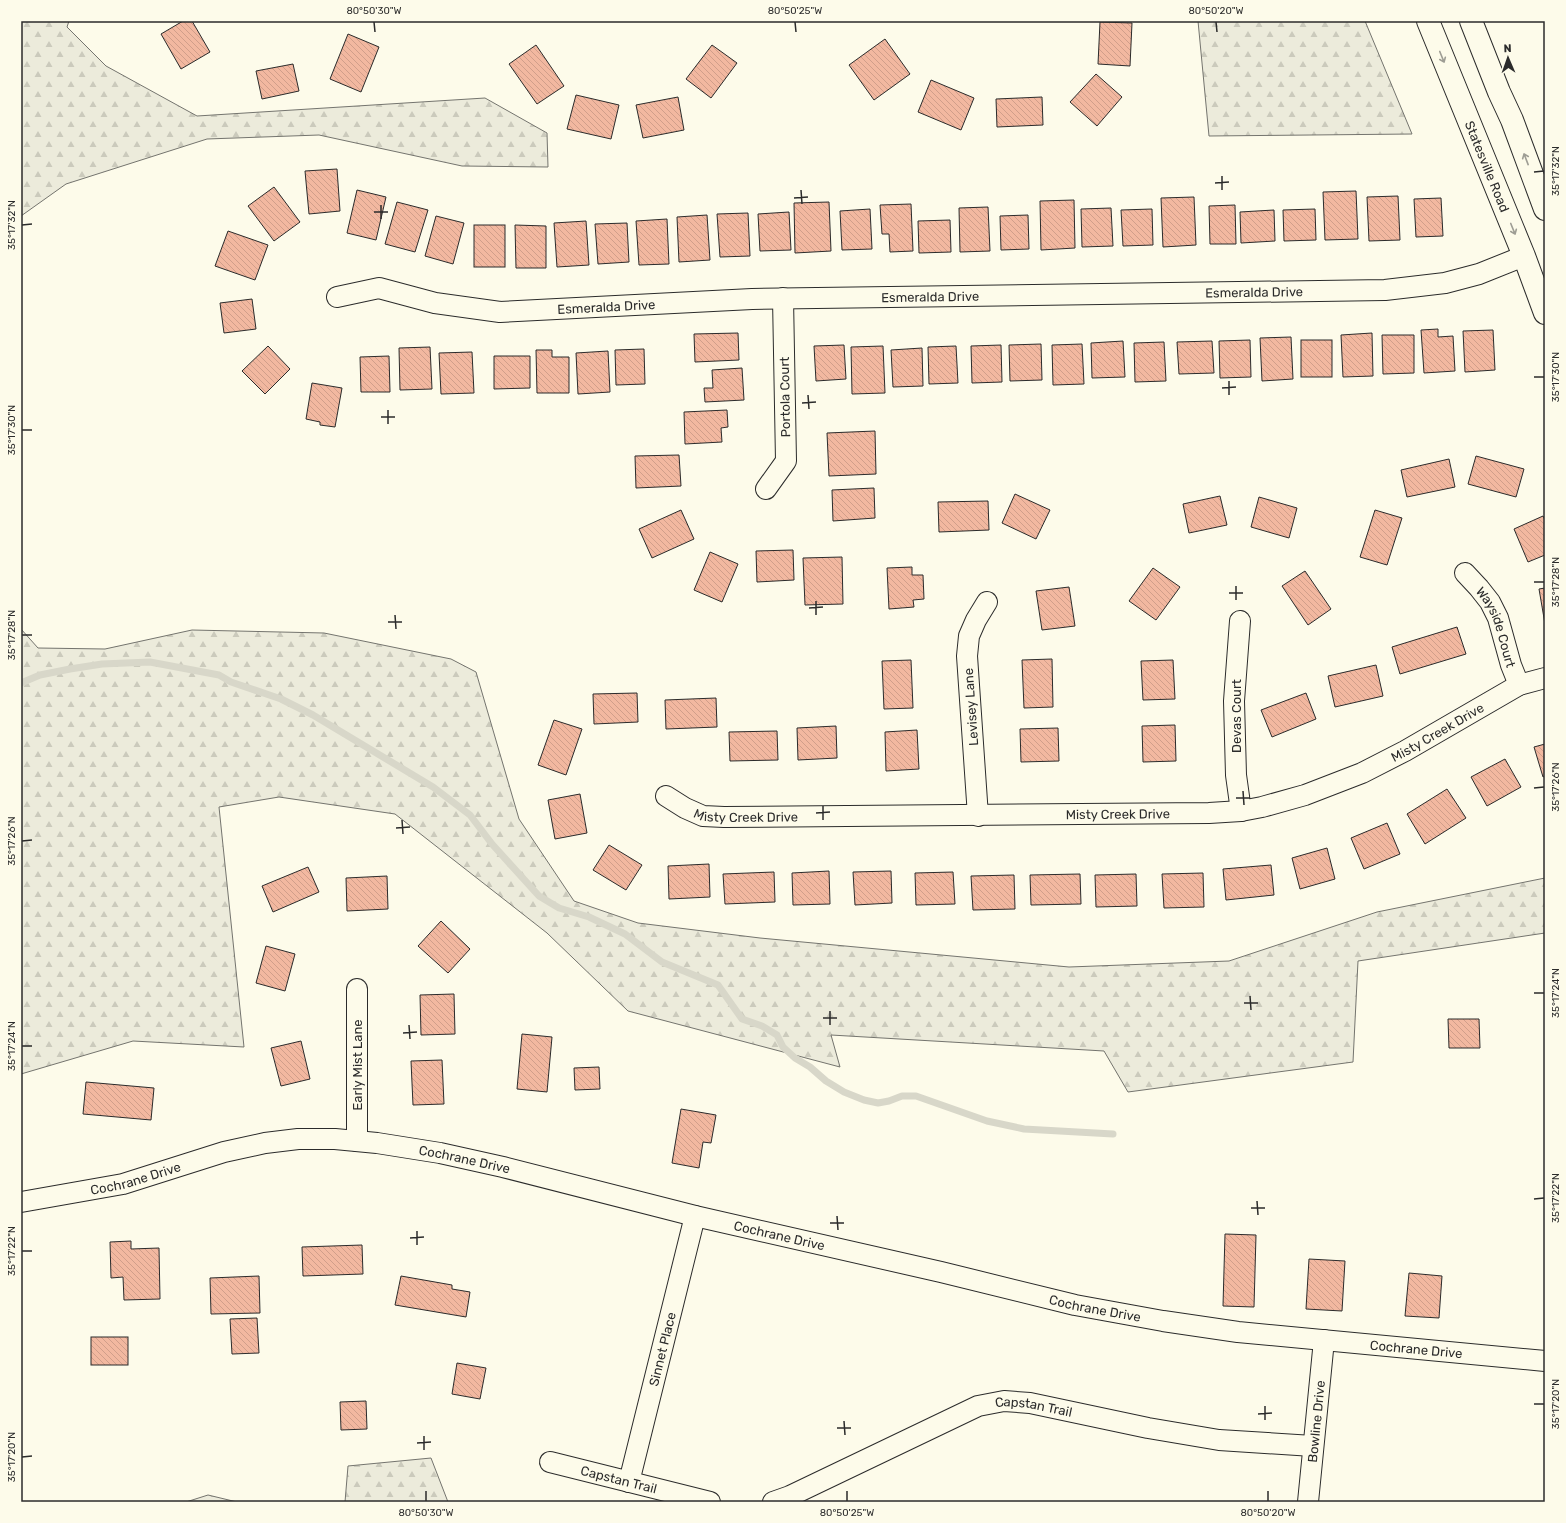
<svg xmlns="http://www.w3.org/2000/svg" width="1566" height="1523" viewBox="0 0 1566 1523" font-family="Rubik,sans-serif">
<defs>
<pattern id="forest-firs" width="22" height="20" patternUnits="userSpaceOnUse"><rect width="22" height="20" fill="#ecebdb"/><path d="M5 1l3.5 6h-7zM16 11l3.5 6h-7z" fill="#cbcabc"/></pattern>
<pattern id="building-back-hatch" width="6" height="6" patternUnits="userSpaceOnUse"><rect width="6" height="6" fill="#f2b8a0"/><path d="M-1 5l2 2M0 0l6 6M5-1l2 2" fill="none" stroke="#d09e8a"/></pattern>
</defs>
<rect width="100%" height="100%" fill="#fdfbea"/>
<!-- forest -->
<g fill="url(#forest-firs)" stroke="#74746e">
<path d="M 21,21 L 69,21 L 67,27 L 106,66 L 197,116 L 485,98 L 547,133 L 548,167 L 462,166 L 319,135 L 207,139 L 66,184 L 21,216 Z"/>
<path d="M 1198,21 L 1365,21 L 1412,134 L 1209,136 Z"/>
<path d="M 21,629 L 38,648 L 105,649 L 192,630 L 324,633 L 451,659 L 476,672 L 519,819 L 574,901 L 638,923 L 760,938 L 1069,967 L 1229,961 L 1377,912 L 1545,878 L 1545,933 L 1358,961 L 1353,1062 L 1128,1092 L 1104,1051 L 831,1035 L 840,1067 L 628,1011 L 547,933 L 395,814 L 279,797 L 219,807 L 244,1047 L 133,1041 L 21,1074 Z"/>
<path d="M 431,1458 L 448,1502 L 345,1502 L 348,1466 Z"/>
<path d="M 208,1495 L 237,1502 L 186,1502 Z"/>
</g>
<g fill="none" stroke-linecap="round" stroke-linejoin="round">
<!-- stream -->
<path stroke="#d8d7c9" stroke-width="7" d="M 21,683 L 40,675 L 70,669 L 102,664 L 150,662 L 219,675 L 231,682 L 281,699 L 313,715 L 433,787 L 470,815 L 492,844 L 539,896 L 559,908 L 589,917 L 625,934 L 662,962 L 718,985 L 742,1019 L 762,1026 L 777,1035 L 783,1047 L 795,1058 L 810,1067 L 826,1081 L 844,1092 L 864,1100 L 878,1103 L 889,1101 L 902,1096 L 916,1096 L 987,1121 L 1024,1129 L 1113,1134"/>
</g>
<!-- building -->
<g fill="url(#building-back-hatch)" stroke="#2b2b2b">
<path d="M 183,21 L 192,21 L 210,52 L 181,69 L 161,34 Z"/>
<path d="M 1100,22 L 1132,23 L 1130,66 L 1098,64 Z"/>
<path d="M 348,34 L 379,47 L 361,92 L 330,79 Z"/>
<path d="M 885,39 L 910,74 L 874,100 L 849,65 Z"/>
<path d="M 536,45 L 564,86 L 537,104 L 509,64 Z"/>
<path d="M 712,45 L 737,63 L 711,98 L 686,79 Z"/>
<path d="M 293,64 L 299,91 L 262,99 L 256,71 Z"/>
<path d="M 1096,74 L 1122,97 L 1097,126 L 1070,102 Z"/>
<path d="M 931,80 L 974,98 L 961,130 L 918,112 Z"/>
<path d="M 576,95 L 619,105 L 611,139 L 567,129 Z"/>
<path d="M 678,97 L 684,130 L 643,138 L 636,105 Z"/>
<path d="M 1042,97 L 1043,125 L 997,127 L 996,99 Z"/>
<path d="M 337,169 L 340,211 L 309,214 L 305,171 Z"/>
<path d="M 274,187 L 300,222 L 274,241 L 248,206 Z"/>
<path d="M 357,190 L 386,197 L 376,240 L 347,233 Z"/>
<path d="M 1356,191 L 1358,239 L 1325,240 L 1323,192 Z"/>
<path d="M 1398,196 L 1400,240 L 1369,241 L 1367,197 Z"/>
<path d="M 1194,197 L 1196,245 L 1163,247 L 1161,198 Z"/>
<path d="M 1441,198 L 1443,236 L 1416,237 L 1414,199 Z"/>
<path d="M 1074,200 L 1075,248 L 1041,250 L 1040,201 Z"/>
<path d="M 397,202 L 428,210 L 415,252 L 385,244 Z"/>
<path d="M 829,202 L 831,251 L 795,253 L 794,203 Z"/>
<path d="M 911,204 L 913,251 L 890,252 L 889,234 L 882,234 L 880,205 Z"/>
<path d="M 1235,205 L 1236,244 L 1210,244 L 1209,206 Z"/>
<path d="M 988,207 L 990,251 L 960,252 L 959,208 Z"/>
<path d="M 1111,208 L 1113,246 L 1082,247 L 1081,209 Z"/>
<path d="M 870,209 L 872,249 L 842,250 L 840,211 Z"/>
<path d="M 1152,209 L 1153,245 L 1123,246 L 1121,210 Z"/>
<path d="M 1315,209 L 1316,240 L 1284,241 L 1283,210 Z"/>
<path d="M 1274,210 L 1275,241 L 1241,243 L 1240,212 Z"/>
<path d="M 789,212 L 791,250 L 760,251 L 758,214 Z"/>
<path d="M 748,213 L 750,256 L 720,257 L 717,214 Z"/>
<path d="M 707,215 L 710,260 L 679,262 L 677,217 Z"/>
<path d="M 1028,215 L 1029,249 L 1001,250 L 1000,216 Z"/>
<path d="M 436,216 L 464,223 L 453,264 L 425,256 Z"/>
<path d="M 667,219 L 669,264 L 639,265 L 636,221 Z"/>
<path d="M 950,220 L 951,252 L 919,253 L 918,221 Z"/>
<path d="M 586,221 L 589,265 L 557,267 L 554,223 Z"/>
<path d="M 627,223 L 629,262 L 598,264 L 595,224 Z"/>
<rect x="474" y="225" width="31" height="42"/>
<path d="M 515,225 L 546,226 L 546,268 L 516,268 Z"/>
<path d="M 228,231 L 268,245 L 255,280 L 215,266 Z"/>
<path d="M 252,299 L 256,329 L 224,333 L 220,303 Z"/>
<path d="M 1438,329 L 1438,337 L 1453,336 L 1455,371 L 1424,373 L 1421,330 Z"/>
<path d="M 1493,330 L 1495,370 L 1465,372 L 1463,331 Z"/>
<path d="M 738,333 L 739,360 L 695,362 L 694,334 Z"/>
<path d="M 1372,333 L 1373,376 L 1343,377 L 1341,335 Z"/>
<path d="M 1382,335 L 1414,335 L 1414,373 L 1383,374 Z"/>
<path d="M 1291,337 L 1293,379 L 1262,381 L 1260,338 Z"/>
<path d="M 1250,340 L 1251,377 L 1220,378 L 1219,341 Z"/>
<rect x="1301" y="340" width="31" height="37"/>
<path d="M 1123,341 L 1125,377 L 1092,378 L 1091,343 Z"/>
<path d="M 1212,341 L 1214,373 L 1179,374 L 1177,342 Z"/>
<path d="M 1164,342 L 1166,381 L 1135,382 L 1134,343 Z"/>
<path d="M 1041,344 L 1042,380 L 1010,381 L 1009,345 Z"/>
<path d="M 1082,344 L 1084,384 L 1053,385 L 1052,345 Z"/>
<path d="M 844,345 L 846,379 L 816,381 L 814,346 Z"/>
<path d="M 1001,345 L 1002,382 L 972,383 L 971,346 Z"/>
<path d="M 268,346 L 290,369 L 265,394 L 242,371 Z"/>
<path d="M 883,346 L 885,393 L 852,394 L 851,347 Z"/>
<path d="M 956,346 L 958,383 L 929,384 L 928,347 Z"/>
<path d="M 430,347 L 432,389 L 400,390 L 399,348 Z"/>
<path d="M 922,348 L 923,386 L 893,387 L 891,350 Z"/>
<path d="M 644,349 L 645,384 L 616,385 L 615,350 Z"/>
<path d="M 536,350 L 552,350 L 552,357 L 569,357 L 569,393 L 537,393 Z"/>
<path d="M 608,351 L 610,392 L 578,394 L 576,353 Z"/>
<path d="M 472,352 L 474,393 L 441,394 L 439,353 Z"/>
<path d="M 389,356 L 390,392 L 361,392 L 360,357 Z"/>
<path d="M 494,356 L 530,356 L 530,388 L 494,389 Z"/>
<path d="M 742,368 L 744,400 L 705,402 L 704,388 L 713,388 L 712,370 Z"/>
<path d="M 312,383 L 342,388 L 335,427 L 320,425 L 320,422 L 306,419 Z"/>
<path d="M 727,410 L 728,427 L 721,428 L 722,442 L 685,444 L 684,412 Z"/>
<path d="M 875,431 L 876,474 L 829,476 L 827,433 Z"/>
<path d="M 679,455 L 681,486 L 636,488 L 635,456 Z"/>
<path d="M 1476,456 L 1524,469 L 1516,497 L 1468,484 Z"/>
<path d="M 1449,459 L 1455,487 L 1407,497 L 1401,470 Z"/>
<path d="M 874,488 L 875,518 L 833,521 L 832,490 Z"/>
<path d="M 1015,494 L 1050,510 L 1036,539 L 1002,523 Z"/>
<path d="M 1220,496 L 1227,525 L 1189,533 L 1183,504 Z"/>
<path d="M 1259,497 L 1297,508 L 1289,538 L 1251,527 Z"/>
<path d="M 988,501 L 989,530 L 939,532 L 938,502 Z"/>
<path d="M 681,510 L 694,539 L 652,558 L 639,529 Z"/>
<path d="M 1375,510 L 1402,518 L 1387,565 L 1360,557 Z"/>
<path d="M 1543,516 L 1545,520 L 1545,555 L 1528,562 L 1514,529 Z"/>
<path d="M 793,550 L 794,580 L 757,582 L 756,551 Z"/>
<path d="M 710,552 L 738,564 L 722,602 L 694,590 Z"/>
<path d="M 842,557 L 843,604 L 805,605 L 803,558 Z"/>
<path d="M 912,567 L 912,575 L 923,575 L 924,599 L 913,600 L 914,607 L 889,609 L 887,568 Z"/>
<path d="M 1153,568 L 1180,587 L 1156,620 L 1129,601 Z"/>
<path d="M 1305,571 L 1331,609 L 1308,625 L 1282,586 Z"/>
<path d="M 1069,587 L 1075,626 L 1042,630 L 1036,591 Z"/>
<path d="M 1545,588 L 1545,624 L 1539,589 Z"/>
<path d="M 1457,627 L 1466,654 L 1400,674 L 1392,647 Z"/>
<path d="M 1052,659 L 1053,707 L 1024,708 L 1022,660 Z"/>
<path d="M 911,660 L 913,708 L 884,709 L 882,661 Z"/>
<path d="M 1173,660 L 1175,699 L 1143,700 L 1141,661 Z"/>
<path d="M 1376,665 L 1383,696 L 1335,707 L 1328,676 Z"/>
<path d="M 637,693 L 638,722 L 594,724 L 593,694 Z"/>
<path d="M 1306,693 L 1316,719 L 1272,737 L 1261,710 Z"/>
<path d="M 716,698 L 717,727 L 666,729 L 665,700 Z"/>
<path d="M 554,720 L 582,729 L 566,775 L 538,765 Z"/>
<path d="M 1175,725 L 1176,761 L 1143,762 L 1142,726 Z"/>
<path d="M 836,726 L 837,758 L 798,760 L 797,728 Z"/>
<path d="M 1058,728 L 1059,761 L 1021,762 L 1020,729 Z"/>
<path d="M 917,730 L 919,769 L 886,771 L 885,732 Z"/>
<path d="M 777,731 L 778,760 L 730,761 L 729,732 Z"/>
<path d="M 1545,744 L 1545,776 L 1543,777 L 1534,747 Z"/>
<path d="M 1505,759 L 1521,787 L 1487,806 L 1471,777 Z"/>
<path d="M 1447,789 L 1466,818 L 1425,844 L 1407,814 Z"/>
<path d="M 580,794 L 587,833 L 555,839 L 548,800 Z"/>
<path d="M 1387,823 L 1400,854 L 1364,869 L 1351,838 Z"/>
<path d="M 609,845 L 642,865 L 626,890 L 593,870 Z"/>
<path d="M 1327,848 L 1335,879 L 1300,889 L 1292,858 Z"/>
<path d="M 709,864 L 710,897 L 669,899 L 668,866 Z"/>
<path d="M 1271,865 L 1274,895 L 1226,900 L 1223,869 Z"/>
<path d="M 308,867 L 319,892 L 273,912 L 262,886 Z"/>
<path d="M 829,871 L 830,904 L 793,905 L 792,873 Z"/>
<path d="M 891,871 L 892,903 L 855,905 L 853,872 Z"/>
<path d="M 774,872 L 775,902 L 725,904 L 723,874 Z"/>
<path d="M 953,872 L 955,904 L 916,905 L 915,873 Z"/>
<path d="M 1203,873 L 1204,907 L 1164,908 L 1162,874 Z"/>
<path d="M 1080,874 L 1081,904 L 1031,905 L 1030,875 Z"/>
<path d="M 1136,874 L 1137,906 L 1096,907 L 1095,875 Z"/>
<path d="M 1014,875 L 1015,909 L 973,910 L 971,876 Z"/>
<path d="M 387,876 L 388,909 L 347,911 L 346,878 Z"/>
<path d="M 441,921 L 470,949 L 448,973 L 418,946 Z"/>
<path d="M 266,946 L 295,954 L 285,991 L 256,983 Z"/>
<path d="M 454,994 L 455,1034 L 421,1035 L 420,995 Z"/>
<path d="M 1448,1019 L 1479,1019 L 1480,1048 L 1449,1048 Z"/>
<path d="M 522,1034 L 552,1037 L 547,1092 L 517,1089 Z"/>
<path d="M 301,1041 L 310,1079 L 281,1086 L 271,1048 Z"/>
<path d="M 442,1060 L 444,1104 L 413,1105 L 411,1061 Z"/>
<path d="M 599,1067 L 600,1089 L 575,1090 L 574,1068 Z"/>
<path d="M 86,1082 L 154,1088 L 151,1120 L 83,1114 Z"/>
<path d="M 681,1109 L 716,1115 L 711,1143 L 703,1142 L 699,1168 L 672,1163 Z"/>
<path d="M 1225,1234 L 1256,1235 L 1254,1307 L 1223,1306 Z"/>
<path d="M 131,1241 L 131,1249 L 159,1248 L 160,1299 L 124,1300 L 123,1277 L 111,1278 L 110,1242 Z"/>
<path d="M 362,1245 L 363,1274 L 303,1276 L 302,1247 Z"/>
<path d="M 1309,1259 L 1345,1261 L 1342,1311 L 1306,1309 Z"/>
<path d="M 1409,1273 L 1442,1276 L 1439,1318 L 1405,1316 Z"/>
<path d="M 259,1276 L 260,1313 L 211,1314 L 210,1278 Z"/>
<path d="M 401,1276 L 452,1285 L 452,1289 L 470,1292 L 466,1317 L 395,1305 Z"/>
<path d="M 257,1318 L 259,1353 L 232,1354 L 230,1319 Z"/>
<rect x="91" y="1337" width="37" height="28"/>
<path d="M 457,1363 L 486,1368 L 480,1399 L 452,1394 Z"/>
<path d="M 366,1401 L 367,1429 L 341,1430 L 340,1402 Z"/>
</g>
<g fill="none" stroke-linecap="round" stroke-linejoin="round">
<!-- street casing -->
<g stroke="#2b2b2b" stroke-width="22">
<g id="street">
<path id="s1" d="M 337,297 L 379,288 L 435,303 L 500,312 L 752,299 L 1385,290 L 1445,283 L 1479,274 L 1524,256"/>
<path d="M 766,489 L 786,461 L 783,298"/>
<path id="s2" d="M 1465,573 L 1479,588 L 1490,602 L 1498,618 L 1511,665 L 1519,685"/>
<path d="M 1240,621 L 1234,701 L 1236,775 L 1241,811"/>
<path id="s3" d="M 666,796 L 685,808 L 703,816 L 724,817 L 1209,813 L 1241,811 L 1262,807 L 1305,795 L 1362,773 L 1405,751 L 1519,685 L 1545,678"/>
<path d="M 978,816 L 967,656 L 969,636 L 976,620 L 987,602"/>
<path d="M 357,1141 L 357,989"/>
<path id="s4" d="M 21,1202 L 123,1184 L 224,1152 L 265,1143 L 298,1139 L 335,1139 L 377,1143 L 440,1153 L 503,1167 L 695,1216 L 941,1272 L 1075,1305 L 1163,1321 L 1238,1332 L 1545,1361"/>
<path id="s5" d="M 550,1462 L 710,1502"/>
<path id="s6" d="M 629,1482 L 695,1216"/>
<path id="s7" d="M 773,1502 L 790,1496 L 978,1406 L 1004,1401 L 1030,1403 L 1148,1428 L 1219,1440 L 1313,1446"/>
<path id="s8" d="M 1308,1502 L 1324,1340"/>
</g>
</g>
<!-- secondary casing -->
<g stroke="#2b2b2b" stroke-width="24">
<g id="secondary">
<path id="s9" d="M 1428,21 L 1524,256 L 1545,313"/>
<path d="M 1471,21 L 1499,92 L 1512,120 L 1545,209"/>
</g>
</g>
<!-- street -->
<use href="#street" stroke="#fdfbea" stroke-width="20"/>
<!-- secondary -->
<use href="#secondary" stroke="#fdfbea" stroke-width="22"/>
</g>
<!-- one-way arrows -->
<defs><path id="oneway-shaft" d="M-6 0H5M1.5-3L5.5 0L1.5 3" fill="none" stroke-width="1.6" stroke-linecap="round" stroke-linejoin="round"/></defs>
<g stroke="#9e9d94">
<use href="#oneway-shaft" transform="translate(1442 57) rotate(68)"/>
<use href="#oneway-shaft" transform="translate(1526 159) rotate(-111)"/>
<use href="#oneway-shaft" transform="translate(1513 229) rotate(68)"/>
</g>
<!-- ticks -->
<path fill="none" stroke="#2b2b2b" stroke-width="1.5" d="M 374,22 L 375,32M 795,22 L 796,32M 1216,22 L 1217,32M 1534,172 L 1544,171M 1222,176 L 1222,190M 1215,183 L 1229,182M 801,190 L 802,204M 794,198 L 808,197M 381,205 L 381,219M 374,212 L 388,212M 22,225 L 32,224M 1534,377 L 1544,377M 1229,381 L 1229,395M 1222,388 L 1236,387M 808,395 L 809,409M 802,403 L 816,402M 388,410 L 388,424M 381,417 L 395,417M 22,430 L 32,430M 1534,582 L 1544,582M 1236,586 L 1236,600M 1229,593 L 1243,593M 816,601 L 816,615M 809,608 L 823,607M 395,615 L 396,629M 388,622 L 402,622M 22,635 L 32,635M 1534,788 L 1544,787M 1243,791 L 1244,805M 1236,798 L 1250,798M 823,806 L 823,820M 816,813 L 830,812M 402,820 L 403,834M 396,828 L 410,827M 22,841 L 32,840M 1534,993 L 1544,993M 1250,996 L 1251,1010M 1244,1003 L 1258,1003M 830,1011 L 830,1025M 823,1018 L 837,1018M 409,1025 L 410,1039M 403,1033 L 417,1032M 22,1046 L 32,1046M 1534,1199 L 1544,1198M 1257,1201 L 1258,1215M 1251,1208 L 1265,1208M 837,1216 L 838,1230M 830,1223 L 844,1223M 417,1231 L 417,1245M 410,1238 L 424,1237M 22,1251 L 32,1251M 1534,1404 L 1544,1404M 1265,1406 L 1265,1420M 1258,1414 L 1272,1413M 844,1421 L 845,1435M 837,1428 L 851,1428M 424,1436 L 424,1450M 417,1443 L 431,1442M 22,1457 L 32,1456M 426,1491 L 426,1501M 847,1491 L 847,1501M 1268,1491 L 1268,1501"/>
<g text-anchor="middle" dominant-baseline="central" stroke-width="3" stroke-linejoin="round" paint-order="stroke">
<!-- street labels -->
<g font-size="13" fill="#2b2b2b" stroke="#fdfbea">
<text stroke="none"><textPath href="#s9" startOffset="157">Statesville Road</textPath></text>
<text stroke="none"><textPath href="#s1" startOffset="921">Esmeralda Drive</textPath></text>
<text stroke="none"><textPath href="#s1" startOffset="597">Esmeralda Drive</textPath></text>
<text stroke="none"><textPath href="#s1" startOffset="273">Esmeralda Drive</textPath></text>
<text transform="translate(785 397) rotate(-91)">Portola Court</text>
<text stroke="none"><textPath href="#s2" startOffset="64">Wayside Court</textPath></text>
<text transform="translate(971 707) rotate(-94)">Levisey Lane</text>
<text transform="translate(1236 716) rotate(-90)">Devas Court</text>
<text stroke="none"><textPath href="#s3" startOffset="793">Misty Creek Drive</textPath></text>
<text stroke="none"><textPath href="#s3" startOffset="85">Misty Creek Drive</textPath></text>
<text stroke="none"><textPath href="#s3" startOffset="457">Misty Creek Drive</textPath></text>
<text transform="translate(357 1065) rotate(-90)">Early Mist Lane</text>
<text stroke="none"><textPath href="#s4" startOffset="453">Cochrane Drive</textPath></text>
<text stroke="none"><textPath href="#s4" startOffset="117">Cochrane Drive</textPath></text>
<text stroke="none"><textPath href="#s4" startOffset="777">Cochrane Drive</textPath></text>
<text stroke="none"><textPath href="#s4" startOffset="1101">Cochrane Drive</textPath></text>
<text stroke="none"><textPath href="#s4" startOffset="1425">Cochrane Drive</textPath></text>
<text stroke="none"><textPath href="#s6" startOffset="137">Sinnet Place</textPath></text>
<text stroke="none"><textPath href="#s7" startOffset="283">Capstan Trail</textPath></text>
<text stroke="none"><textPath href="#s8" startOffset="81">Bowline Drive</textPath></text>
<text stroke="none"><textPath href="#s5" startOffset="71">Capstan Trail</textPath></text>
</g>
</g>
<!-- border -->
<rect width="1566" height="1523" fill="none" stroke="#fdfbea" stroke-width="44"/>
<!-- north arrow -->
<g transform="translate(1508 58) rotate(358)" stroke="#fdfbea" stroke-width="3" paint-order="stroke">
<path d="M0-3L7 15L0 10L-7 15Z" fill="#2b2b2b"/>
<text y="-6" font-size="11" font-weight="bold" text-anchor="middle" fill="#2b2b2b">N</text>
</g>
<rect x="22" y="22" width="1522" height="1479" fill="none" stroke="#2b2b2b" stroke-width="1.5"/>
<g font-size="10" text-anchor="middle" fill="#2b2b2b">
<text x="374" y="14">80°50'30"W</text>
<text x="795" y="14">80°50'25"W</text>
<text x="1216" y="14">80°50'20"W</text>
<text transform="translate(1555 171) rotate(-90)" y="4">35°17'32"N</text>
<text transform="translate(11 225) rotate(-90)" y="4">35°17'32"N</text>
<text transform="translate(1555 377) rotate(-90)" y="4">35°17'30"N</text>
<text transform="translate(11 430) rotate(-90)" y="4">35°17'30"N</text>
<text transform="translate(1555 582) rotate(-90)" y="4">35°17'28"N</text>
<text transform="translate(11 635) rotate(-90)" y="4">35°17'28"N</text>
<text transform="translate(1555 787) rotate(-90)" y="4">35°17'26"N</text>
<text transform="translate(11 841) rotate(-90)" y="4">35°17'26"N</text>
<text transform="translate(1555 993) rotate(-90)" y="4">35°17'24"N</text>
<text transform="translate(11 1046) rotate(-90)" y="4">35°17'24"N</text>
<text transform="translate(1555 1198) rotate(-90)" y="4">35°17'22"N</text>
<text transform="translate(11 1251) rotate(-90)" y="4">35°17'22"N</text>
<text transform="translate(1555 1404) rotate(-90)" y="4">35°17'20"N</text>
<text transform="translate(11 1457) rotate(-90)" y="4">35°17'20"N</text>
<text x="426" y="1516">80°50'30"W</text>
<text x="847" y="1516">80°50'25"W</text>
<text x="1268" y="1516">80°50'20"W</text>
</g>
</svg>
